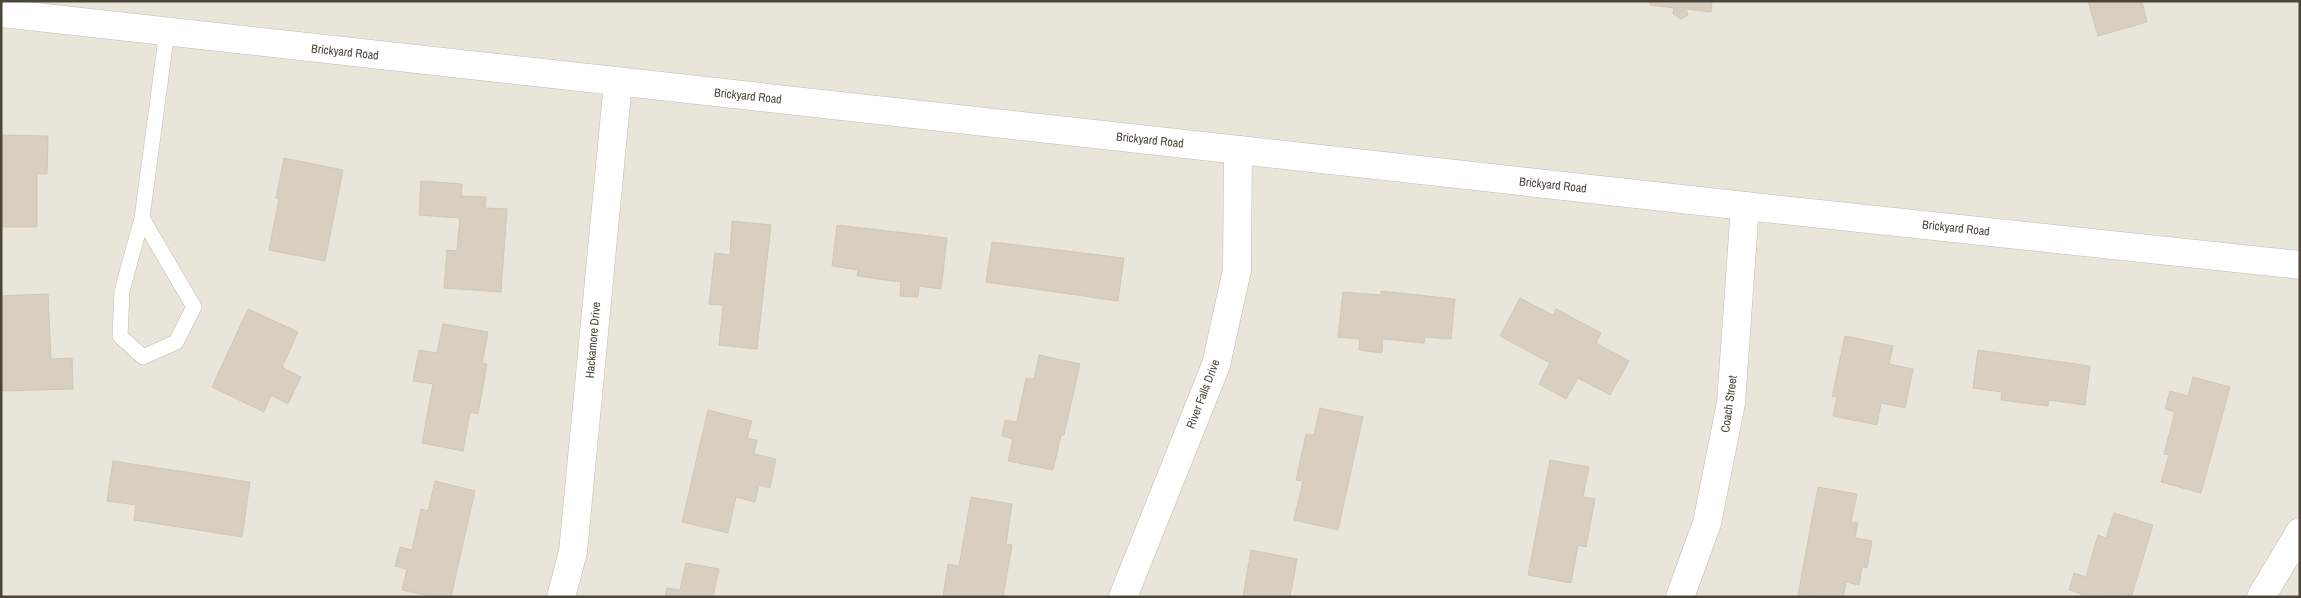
<svg xmlns="http://www.w3.org/2000/svg" width="2301" height="598" viewBox="0 0 2301 598" font-family="'Archivo Narrow',sans-serif">
<rect width="100%" height="100%" fill="#f6f3ec"/>
<!-- residential -->
<rect fill="#eae5da" x="1" y="1" width="2299" height="596"/>
<!-- building -->
<g fill="#d8cfc1" stroke="#d3c7b4">
<path d="M 1650,1 L 1712,1 L 1711,12 L 1686,9 L 1688,15 L 1681,19 L 1673,14 L 1674,8 L 1650,5 Z"/>
<path d="M 2088,1 L 2142,1 L 2147,22 L 2098,36 Z"/>
<path d="M 1,135 L 48,136 L 47,174 L 37,174 L 37,227 L 1,227 Z"/>
<path d="M 284,158 L 343,170 L 325,261 L 269,250 L 279,199 L 276,198 Z"/>
<path d="M 421,181 L 462,184 L 461,196 L 486,197 L 485,208 L 507,209 L 501,292 L 444,288 L 447,250 L 457,251 L 460,218 L 419,215 Z"/>
<path d="M 732,221 L 771,225 L 757,349 L 719,345 L 723,305 L 709,304 L 715,253 L 730,255 Z"/>
<path d="M 837,225 L 947,238 L 941,289 L 919,286 L 918,297 L 900,296 L 901,282 L 857,276 L 858,270 L 832,266 Z"/>
<path d="M 992,242 L 1124,258 L 1118,301 L 986,282 Z"/>
<path d="M 1381,291 L 1455,299 L 1451,339 L 1425,337 L 1424,343 L 1383,339 L 1382,353 L 1359,350 L 1360,339 L 1338,337 L 1343,292 L 1381,295 Z"/>
<path d="M 48,294 L 51,359 L 72,358 L 73,389 L 1,391 L 1,296 Z"/>
<path d="M 1520,298 L 1553,315 L 1556,309 L 1601,333 L 1596,343 L 1629,361 L 1610,395 L 1578,378 L 1566,399 L 1539,384 L 1550,363 L 1500,336 Z"/>
<path d="M 248,309 L 298,332 L 282,367 L 301,377 L 288,404 L 271,395 L 264,412 L 212,387 Z"/>
<path d="M 443,324 L 488,332 L 482,363 L 487,364 L 478,414 L 470,412 L 463,451 L 422,443 L 433,384 L 413,381 L 419,350 L 437,353 Z"/>
<path d="M 1845,336 L 1893,346 L 1889,364 L 1913,369 L 1905,408 L 1881,403 L 1877,425 L 1833,416 L 1837,396 L 1832,397 Z"/>
<path d="M 1978,350 L 2090,366 L 2085,405 L 2049,400 L 2048,406 L 2001,400 L 2002,392 L 1973,388 Z"/>
<path d="M 1039,355 L 1080,364 L 1064,435 L 1061,435 L 1053,470 L 1008,461 L 1013,439 L 1002,436 L 1005,420 L 1017,422 L 1026,378 L 1034,379 Z"/>
<path d="M 2193,377 L 2230,387 L 2201,493 L 2161,482 L 2169,455 L 2164,454 L 2175,412 L 2165,409 L 2170,391 L 2188,396 Z"/>
<path d="M 1320,408 L 1363,417 L 1338,530 L 1294,520 L 1303,481 L 1296,480 L 1306,434 L 1314,435 Z"/>
<path d="M 708,410 L 752,421 L 747,438 L 757,440 L 754,454 L 776,459 L 770,488 L 759,485 L 755,502 L 736,497 L 728,533 L 682,522 Z"/>
<path d="M 1550,460 L 1589,467 L 1583,497 L 1595,499 L 1586,547 L 1578,545 L 1571,583 L 1528,575 Z"/>
<path d="M 113,461 L 250,482 L 242,537 L 134,520 L 136,505 L 107,501 Z"/>
<path d="M 435,481 L 475,491 L 451,597 L 434,597 L 402,590 L 407,569 L 395,566 L 400,547 L 412,550 L 421,509 L 428,511 Z"/>
<path d="M 1818,487 L 1857,494 L 1851,522 L 1858,523 L 1855,538 L 1872,541 L 1867,568 L 1862,567 L 1859,585 L 1846,582 L 1843,597 L 1798,595 Z"/>
<path d="M 971,497 L 1012,504 L 1006,544 L 1012,545 L 1003,597 L 943,597 L 948,564 L 959,566 Z"/>
<path d="M 2114,513 L 2153,525 L 2132,595 L 2080,597 L 2081,594 L 2069,590 L 2074,573 L 2086,577 L 2098,535 L 2106,538 Z"/>
<path d="M 1251,550 L 1297,559 L 1290,597 L 1243,597 Z"/>
<path d="M 686,563 L 719,569 L 713,597 L 665,597 L 667,588 L 680,590 Z"/>
</g>
<g fill="none" stroke-linecap="round" stroke-linejoin="round">
<!-- service casing -->
<g stroke="#c2bbae" stroke-width="16">
<path id="service" d="M 142,218 L 194,307 L 176,342 L 143,357 L 120,336 L 122,291 L 142,218 L 167,31"/>
</g>
<!-- minor casing -->
<g stroke="#c2bbae" stroke-width="29">
<g id="minor">
<path d="M 561,597 L 573,552 L 618,82"/>
<path d="M 1123,597 L 1216,365 L 1237,270 L 1238,150"/>
<path d="M 1680,597 L 1707,523 L 1731,403 L 1745,206"/>
<path d="M 2261,597 L 2300,532"/>
</g>
</g>
<!-- tertiary casing -->
<g stroke="#c2bbae" stroke-width="29">
<path id="tertiary" d="M 1,13 L 1745,206 L 2300,265"/>
</g>
<!-- service -->
<use href="#service" stroke="#fff" stroke-width="15"/>
<!-- minor -->
<use href="#minor" stroke="#fff" stroke-width="28"/>
<!-- tertiary -->
<use href="#tertiary" stroke="#fff" stroke-width="28"/>
</g>
<g text-anchor="middle" dominant-baseline="central" stroke-width="4" stroke-linejoin="round" paint-order="stroke">
<!-- street labels -->
<g font-size="12" fill="#4b4439" stroke="#fff">
<text transform="translate(345 52) rotate(6)">Brickyard Road</text>
<text transform="translate(748 96) rotate(6)">Brickyard Road</text>
<text transform="translate(1150 140) rotate(6)">Brickyard Road</text>
<text transform="translate(1553 185) rotate(6)">Brickyard Road</text>
<text transform="translate(1956 228) rotate(6)">Brickyard Road</text>
<text transform="translate(593 340) rotate(-85)">Hackamore Drive</text>
<text transform="translate(1203 394) rotate(-69)">River Falls Drive</text>
<text transform="translate(1729 404) rotate(-82)">Coach Street</text>
</g>
</g>
<!-- border -->
<rect width="2301" height="598" fill="none" stroke="#4b4439" stroke-width="5"/>
</svg>
